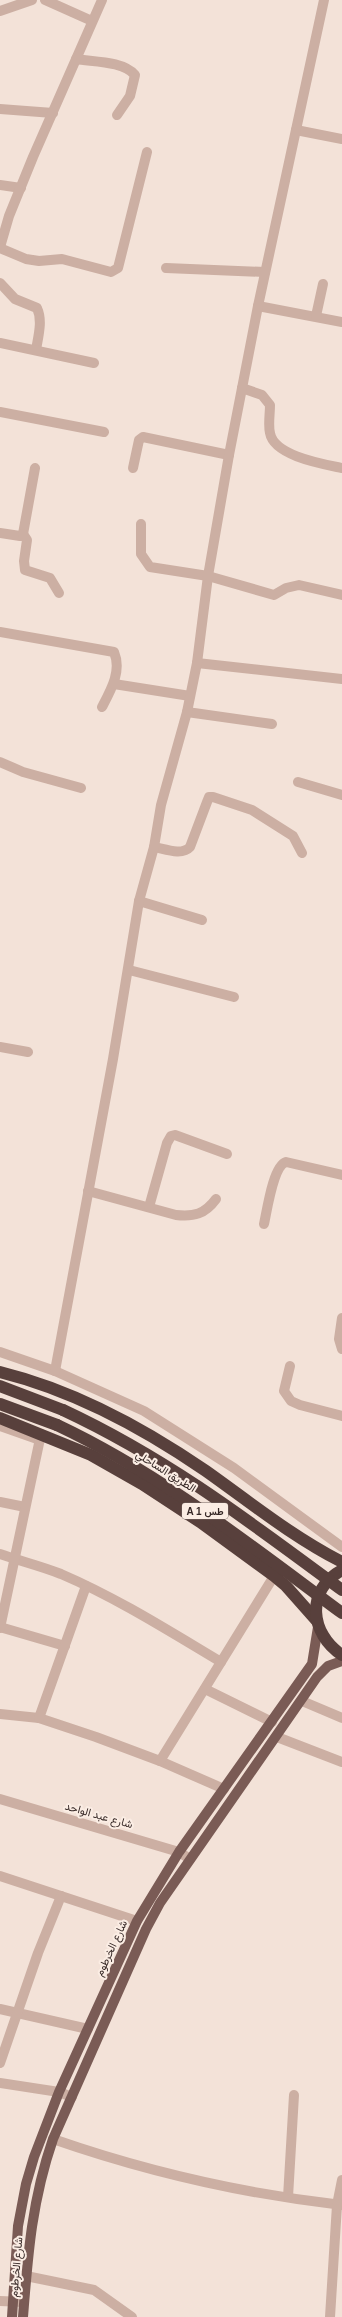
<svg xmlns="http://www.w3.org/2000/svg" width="342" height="2317" viewBox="0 0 342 2317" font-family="Arial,Vazirmatn,sans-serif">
<rect width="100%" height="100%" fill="#f3e2d8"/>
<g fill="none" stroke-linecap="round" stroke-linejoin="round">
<!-- street -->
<g stroke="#ccafa3" stroke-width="10">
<path d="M 45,0 L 92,21"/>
<path d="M 0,11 L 32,0"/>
<path d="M 76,59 C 94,62 123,61 135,75 L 130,96 L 117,115"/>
<path d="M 0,109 L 53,113"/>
<path d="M 296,130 L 342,139"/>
<path d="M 0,185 L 21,188"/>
<path d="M 0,247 L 9,216 L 33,157 L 102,0"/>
<path d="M 0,248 L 26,259 L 39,261 L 62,259 L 111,272 L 118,268 L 147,152"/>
<path d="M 166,268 L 265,272"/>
<path d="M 0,283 L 15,299 L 37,308 C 43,321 38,337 36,350"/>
<path d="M 258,306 L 342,322"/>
<path d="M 316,316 L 323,284"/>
<path d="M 0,343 L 94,363"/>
<path d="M 242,388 L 262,395 L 270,405 C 270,414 268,425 270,433 C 274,456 323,464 342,468"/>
<path d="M 0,412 L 104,432"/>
<path d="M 133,468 L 139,440 L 143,437 L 229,455"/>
<path d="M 141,524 L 141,554 L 150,567 L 208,576 L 274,595 L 286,588 L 299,585 L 342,595"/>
<path d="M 0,533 L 20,536 L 23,534 L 35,468"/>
<path d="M 23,534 L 27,540 L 24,561 L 25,570 L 50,578 L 59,593"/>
<path d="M 0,632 L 114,652 C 122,671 111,690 102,707"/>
<path d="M 197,663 L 342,679"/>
<path d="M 114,684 L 190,696"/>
<path d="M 187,712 L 272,724"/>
<path d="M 0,762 L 23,772 L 81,788"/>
<path d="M 298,782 L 342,795"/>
<path d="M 154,847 C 165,849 182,856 190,847 L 207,802 L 209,797 L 213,797 L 252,810 L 293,836 L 302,853"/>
<path d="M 139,901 L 202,920"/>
<path d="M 129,970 L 234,997"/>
<path d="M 0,1047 L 28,1052"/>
<path d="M 88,1191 L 176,1215 C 194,1217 205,1214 216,1199"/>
<path d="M 149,1207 L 167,1143 L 171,1136 L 175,1135 L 227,1154"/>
<path d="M 264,1224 C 267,1211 273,1166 286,1162 L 342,1175"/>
<path d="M 342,1318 L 339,1339 L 342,1349"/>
<path d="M 0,1352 L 55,1371 L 144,1411 L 234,1468 L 342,1547"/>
<path d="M 290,1366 L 284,1391 L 291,1401 L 300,1405 L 342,1416"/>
<path d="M 55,1371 L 113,1059 L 139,901 L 154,847 L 161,805 L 187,712 L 197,663 L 208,576 L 229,455 L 258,306 L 324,0"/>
<path d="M 0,1426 L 40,1440"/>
<path d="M 0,1502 L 25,1507"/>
<path d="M 0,1554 C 20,1561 41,1566 61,1574 C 117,1598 169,1631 221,1662"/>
<path d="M 0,1627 L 65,1646"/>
<path d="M 0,1628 L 41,1434"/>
<path d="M 205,1689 L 272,1722"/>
<path d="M 302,1701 L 342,1718"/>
<path d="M 0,1714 L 39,1718 L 96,1737 L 160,1761 L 224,1789"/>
<path d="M 39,1718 L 86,1586"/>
<path d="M 277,1737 L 342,1762"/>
<path d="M 160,1761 L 274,1576"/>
<path d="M 0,1799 L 179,1852 L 190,1859"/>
<path d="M 0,1876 L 137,1921"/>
<path d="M 0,2009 L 88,2029"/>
<path d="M 0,2063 L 38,1953 L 61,1896"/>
<path d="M 0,2083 L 59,2092 L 72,2097"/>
<path d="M 53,2139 C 145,2171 245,2194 342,2205"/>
<path d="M 288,2197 L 294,2095"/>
<path d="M 26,2276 L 94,2290 L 132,2317"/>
<path d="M 0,2301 L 24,2302"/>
<path d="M 330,2317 L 337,2205 L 342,2180"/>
</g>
<!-- primary -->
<g stroke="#7a5b55" stroke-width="10">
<path d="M 12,2317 L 18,2226 L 26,2184 L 34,2157 L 59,2092 L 137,1921 L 179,1852 L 312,1664 L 318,1627"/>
<path d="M 23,2317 C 28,2253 32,2200 53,2139 L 146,1929 L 160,1903 L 317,1677 L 328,1666 L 342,1661"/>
</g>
<!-- highway -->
<g stroke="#58403c" stroke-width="12">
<path d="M 0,1372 C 73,1390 145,1429 206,1471 C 251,1503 293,1537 342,1562"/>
<path d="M 0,1386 L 63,1410"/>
<path d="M 0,1404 L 57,1425"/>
<path d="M 0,1418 L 91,1455 L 142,1484 L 200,1522 L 274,1576 L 286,1586 L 317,1621"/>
<path d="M 342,1570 C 305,1590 310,1634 342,1655"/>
</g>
<!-- highway-bridge -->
<g stroke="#58403c" stroke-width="12">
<path d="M 63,1410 C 168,1459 250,1522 342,1590"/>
<path d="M 57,1425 C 161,1474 250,1545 342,1613"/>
</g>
</g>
<g text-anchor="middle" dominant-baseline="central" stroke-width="4" stroke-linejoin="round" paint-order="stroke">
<!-- shield labels -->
<rect fill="#fbede4" stroke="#71635f" stroke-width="1" x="182" y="1503" width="46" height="16" rx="3"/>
<g font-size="10" font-weight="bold" fill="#362826">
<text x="205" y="1511">A 1 طس</text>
</g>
<!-- street labels -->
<g font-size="11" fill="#362826" stroke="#fbede4">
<text transform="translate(166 1471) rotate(32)">الطريق الساحلي</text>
<text transform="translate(99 1815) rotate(16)">شارع عبد الواحد</text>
<text transform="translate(111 1948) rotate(-65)">شارع الخرطوم</text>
<text transform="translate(16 2267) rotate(-85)">شارع الخرطوم</text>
</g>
</g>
</svg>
